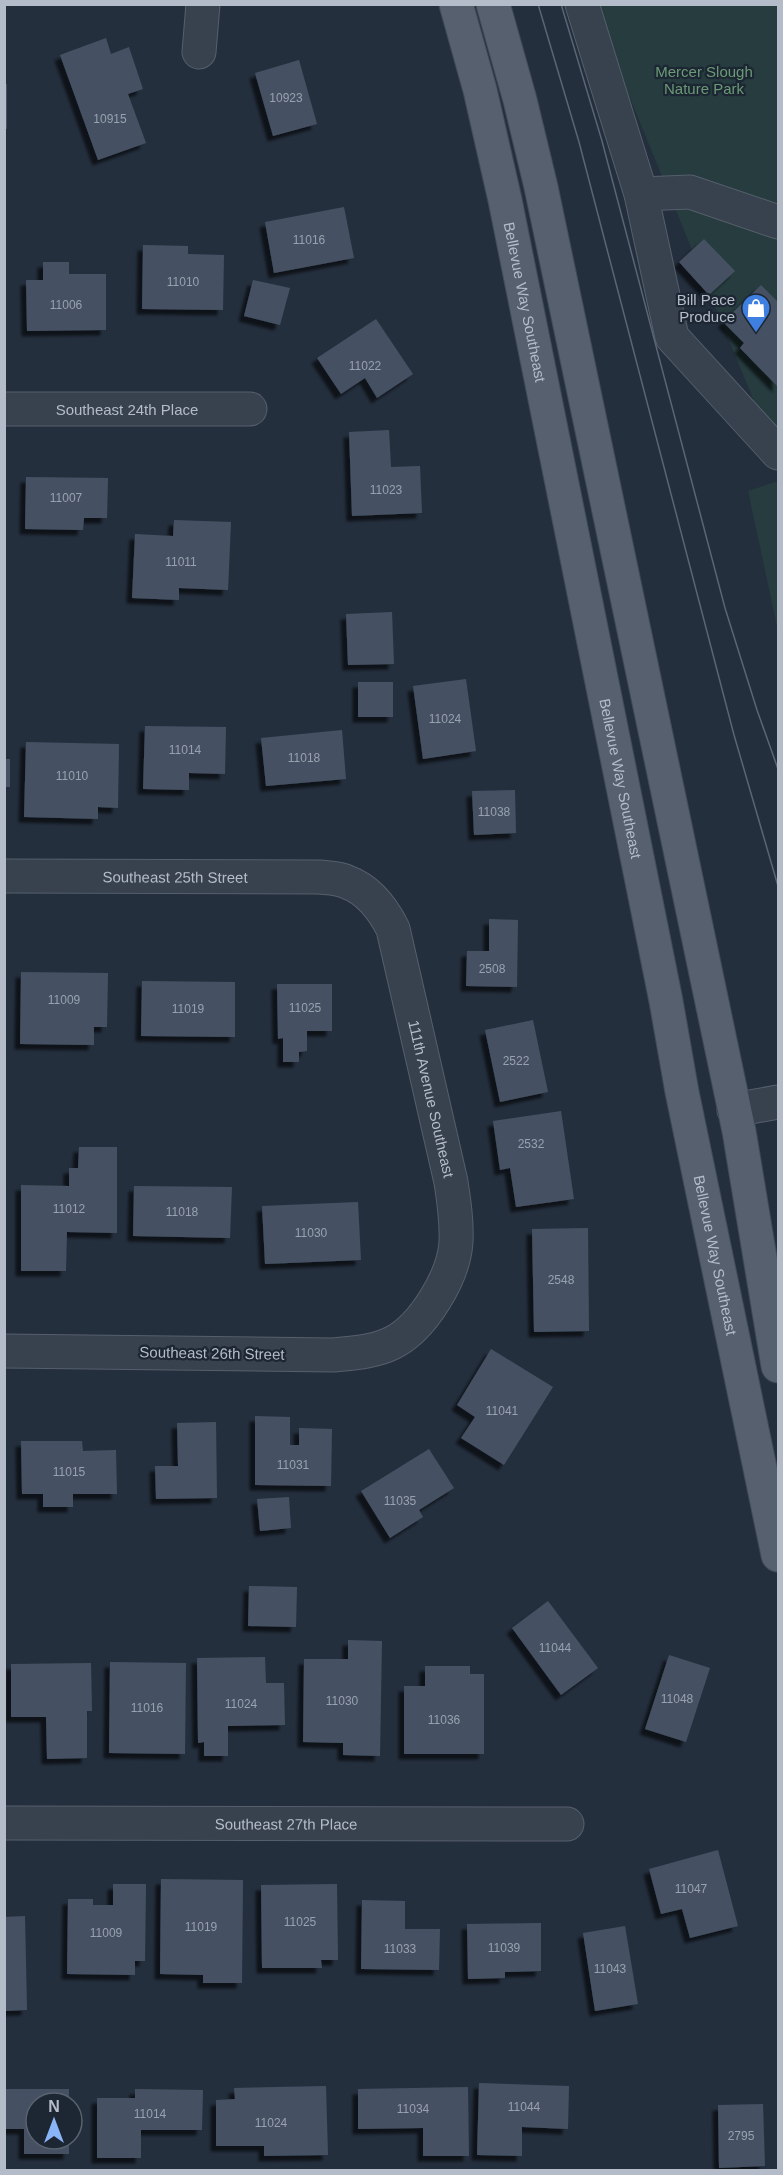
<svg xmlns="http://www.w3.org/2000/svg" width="783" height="2175" viewBox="0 0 783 2175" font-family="Helvetica,sans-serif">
<defs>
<filter id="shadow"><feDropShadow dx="-5.5" dy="5.5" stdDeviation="1.5" flood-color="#0009"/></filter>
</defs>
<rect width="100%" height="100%" fill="#242f3e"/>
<!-- green -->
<g fill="#263c3f">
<path d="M 592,5 L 778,5 L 778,460 Z"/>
<path d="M 778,481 L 778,631 L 748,491 Z"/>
</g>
<!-- building -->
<g fill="#455162" filter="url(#shadow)">
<path d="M 106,38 L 111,54 L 129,47 L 143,89 L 128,94 L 146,143 L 98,160 L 60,55 Z"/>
<path d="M 299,60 L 317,124 L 273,136 L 255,73 Z"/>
<rect x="4" y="84" width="3" height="45"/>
<path d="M 344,207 L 354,258 L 274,273 L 265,222 Z"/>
<path d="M 704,239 L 735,271 L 709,295 L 679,262 Z"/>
<path d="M 143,245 L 188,246 L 188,254 L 224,255 L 223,310 L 142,309 Z"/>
<path d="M 43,262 L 69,262 L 69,274 L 106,274 L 106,330 L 27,331 L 26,280 L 43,280 Z"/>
<path d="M 253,280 L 290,288 L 280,325 L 244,316 Z"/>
<path d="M 761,285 L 778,302 L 778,387 L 740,348 L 744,343 L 723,322 Z"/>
<path d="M 376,319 L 413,374 L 377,398 L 365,378 L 341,394 L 317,358 Z"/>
<path d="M 389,430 L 391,467 L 420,466 L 422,513 L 352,516 L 349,432 Z"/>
<path d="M 26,477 L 108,478 L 107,518 L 84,518 L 83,530 L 25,529 Z"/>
<path d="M 174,520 L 231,522 L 228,590 L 179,588 L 179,600 L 132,598 L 135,534 L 173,536 Z"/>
<path d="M 392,612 L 394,664 L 348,665 L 346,614 Z"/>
<path d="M 466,679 L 476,751 L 423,759 L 413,686 Z"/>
<rect x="358" y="682" width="35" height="35"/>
<path d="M 145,726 L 226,727 L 225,774 L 189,773 L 189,790 L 143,789 Z"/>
<path d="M 342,730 L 346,779 L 266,786 L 261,738 Z"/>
<path d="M 26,742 L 119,744 L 118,808 L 98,807 L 98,819 L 24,817 Z"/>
<rect x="4" y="759" width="6" height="28"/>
<path d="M 515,790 L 516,833 L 474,835 L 472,791 Z"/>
<path d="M 489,919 L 518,920 L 517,987 L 466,986 L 467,951 L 489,951 Z"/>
<path d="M 21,972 L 108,973 L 107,1027 L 94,1027 L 94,1045 L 20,1044 Z"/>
<path d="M 142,981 L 235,982 L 235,1037 L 141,1036 Z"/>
<path d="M 277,984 L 332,984 L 332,1031 L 307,1031 L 307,1051 L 299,1052 L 299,1062 L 283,1062 L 283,1038 L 278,1039 Z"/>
<path d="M 533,1020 L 548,1092 L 500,1102 L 485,1030 Z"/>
<path d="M 561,1111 L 574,1199 L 516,1207 L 510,1168 L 500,1170 L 493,1121 Z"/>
<path d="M 79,1147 L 117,1147 L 117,1233 L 67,1232 L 66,1271 L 21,1271 L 21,1185 L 69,1186 L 69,1168 L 78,1168 Z"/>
<path d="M 134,1186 L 232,1187 L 230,1238 L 133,1236 Z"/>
<path d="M 358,1202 L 361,1260 L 265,1264 L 262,1206 Z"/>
<path d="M 588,1228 L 589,1331 L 534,1332 L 532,1229 Z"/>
<path d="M 491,1349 L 553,1387 L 504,1465 L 461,1438 L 475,1417 L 457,1405 Z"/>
<path d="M 255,1416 L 290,1417 L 290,1445 L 299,1445 L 299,1428 L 332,1429 L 331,1486 L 255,1485 Z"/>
<path d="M 216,1422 L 217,1498 L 156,1499 L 155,1466 L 178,1466 L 177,1423 Z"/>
<path d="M 21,1441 L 82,1441 L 83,1451 L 116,1450 L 117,1494 L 73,1494 L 73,1507 L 43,1507 L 43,1494 L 22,1494 Z"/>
<path d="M 429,1449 L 454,1488 L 419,1510 L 423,1517 L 390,1538 L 361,1491 Z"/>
<path d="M 289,1497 L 291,1528 L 260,1531 L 257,1499 Z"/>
<path d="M 249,1586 L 297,1587 L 296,1627 L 248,1626 Z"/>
<path d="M 548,1601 L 598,1668 L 561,1695 L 512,1628 Z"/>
<path d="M 348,1640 L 382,1641 L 380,1756 L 343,1755 L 343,1743 L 303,1742 L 304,1659 L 348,1659 Z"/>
<path d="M 669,1655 L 710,1668 L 686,1742 L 645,1729 Z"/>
<path d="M 265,1657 L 266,1683 L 284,1683 L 285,1725 L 228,1726 L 228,1756 L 204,1756 L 204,1742 L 198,1743 L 197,1658 Z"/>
<path d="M 110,1662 L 186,1663 L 185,1754 L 109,1753 Z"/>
<path d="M 91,1663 L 92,1711 L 87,1711 L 87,1758 L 47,1759 L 46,1717 L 11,1717 L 11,1664 Z"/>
<path d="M 425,1666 L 470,1666 L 470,1674 L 484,1674 L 484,1754 L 404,1754 L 404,1686 L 425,1686 Z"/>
<path d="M 718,1850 L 738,1926 L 690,1938 L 682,1909 L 661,1914 L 649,1869 Z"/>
<path d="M 161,1879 L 243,1880 L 242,1983 L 203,1983 L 203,1975 L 160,1974 Z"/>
<path d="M 113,1884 L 146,1884 L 145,1961 L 135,1961 L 135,1975 L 67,1974 L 68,1899 L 93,1899 L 93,1905 L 113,1905 Z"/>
<path d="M 337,1884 L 338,1960 L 321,1960 L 322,1968 L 262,1968 L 261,1885 Z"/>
<path d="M 362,1900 L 405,1901 L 405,1929 L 440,1929 L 439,1970 L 361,1969 Z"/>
<path d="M 25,1916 L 27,2010 L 4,2011 L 4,1917 Z"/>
<path d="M 541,1923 L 541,1971 L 505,1972 L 505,1978 L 468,1979 L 467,1924 Z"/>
<path d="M 625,1926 L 638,2004 L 595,2011 L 583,1933 Z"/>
<path d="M 479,2083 L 569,2086 L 568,2129 L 522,2127 L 522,2156 L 477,2155 Z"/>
<path d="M 326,2086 L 328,2155 L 264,2156 L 264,2146 L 216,2146 L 216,2100 L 235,2099 L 234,2088 Z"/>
<path d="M 468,2087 L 469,2156 L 423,2156 L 423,2128 L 358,2129 L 358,2089 Z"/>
<path d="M 4,2089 L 69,2089 L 69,2103 L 36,2103 L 36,2139 L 69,2139 L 69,2154 L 24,2154 L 24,2129 L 4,2129 Z"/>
<path d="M 135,2089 L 203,2090 L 202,2130 L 141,2130 L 141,2158 L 97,2158 L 97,2098 L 135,2098 Z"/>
<path d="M 763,2104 L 765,2166 L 719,2168 L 718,2105 Z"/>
</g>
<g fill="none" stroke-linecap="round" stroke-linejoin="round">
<!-- minor casing -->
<g stroke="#565f6c" stroke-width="35">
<g id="minor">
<path d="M 582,4 L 641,194 L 672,337 L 778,453"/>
<path d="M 199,52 L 203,4"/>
<path d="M 641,194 L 690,192 L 778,222"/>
<path id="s1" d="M 4,409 L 250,409"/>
<path id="s2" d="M 4,876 L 319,877 C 328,878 339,878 347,882 C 369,890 383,909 393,929 L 451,1182 C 454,1202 457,1221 456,1242 C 454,1276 423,1328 392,1343 C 374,1352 352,1353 333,1355 L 4,1351"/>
<path d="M 734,1110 L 778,1102"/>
<path id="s3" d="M 4,1823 L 567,1824"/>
</g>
</g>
<!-- major casing -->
<g stroke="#414a57" stroke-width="35">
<g id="major">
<path id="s4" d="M 456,4 L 480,90 L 505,200 L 666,1001 L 682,1092 L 778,1555"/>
<path d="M 493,4 L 520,100 L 541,187 L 739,1131 L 778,1366"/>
</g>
</g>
<!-- minor -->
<use href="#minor" stroke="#38414e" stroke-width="33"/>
<!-- major -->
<use href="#major" stroke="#56606e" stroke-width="33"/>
<!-- tram -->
<g stroke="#5a6575" stroke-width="1.5">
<path d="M 538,4 L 579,142 L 734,735 L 778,886"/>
<path d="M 561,4 L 602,141 L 725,608 L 757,710 L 778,769"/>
</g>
</g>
<!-- icons -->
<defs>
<g id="shop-pin" transform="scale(1.5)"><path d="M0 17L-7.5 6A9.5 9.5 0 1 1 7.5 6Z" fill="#3f7fe0" stroke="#1d2633"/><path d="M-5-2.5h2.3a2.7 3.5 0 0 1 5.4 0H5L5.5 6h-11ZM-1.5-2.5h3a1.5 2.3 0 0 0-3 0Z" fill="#fff"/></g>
</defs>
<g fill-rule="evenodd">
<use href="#shop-pin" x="756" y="308"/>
</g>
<g text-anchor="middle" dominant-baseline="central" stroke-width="4.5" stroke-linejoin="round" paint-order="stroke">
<!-- number labels -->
<g font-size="12" fill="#98a1af">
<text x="286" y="98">10923</text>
<text x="110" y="119">10915</text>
<text x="309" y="240">11016</text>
<text x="183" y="282">11010</text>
<text x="66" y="305">11006</text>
<text x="365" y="366">11022</text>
<text x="386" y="490">11023</text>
<text x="66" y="498">11007</text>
<text x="181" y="562">11011</text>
<text x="445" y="719">11024</text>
<text x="185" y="750">11014</text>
<text x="304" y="758">11018</text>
<text x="72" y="776">11010</text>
<text x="494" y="812">11038</text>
<text x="492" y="969">2508</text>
<text x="64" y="1000">11009</text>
<text x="305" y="1008">11025</text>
<text x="188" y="1009">11019</text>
<text x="516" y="1061">2522</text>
<text x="531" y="1144">2532</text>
<text x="69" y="1209">11012</text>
<text x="182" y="1212">11018</text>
<text x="311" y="1233">11030</text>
<text x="561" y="1280">2548</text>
<text x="502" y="1411">11041</text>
<text x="293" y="1465">11031</text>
<text x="69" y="1472">11015</text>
<text x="400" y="1501">11035</text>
<text x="555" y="1648">11044</text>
<text x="677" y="1699">11048</text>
<text x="342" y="1701">11030</text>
<text x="241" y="1704">11024</text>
<text x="147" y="1708">11016</text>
<text x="444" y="1720">11036</text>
<text x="691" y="1889">11047</text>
<text x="300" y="1922">11025</text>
<text x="201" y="1927">11019</text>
<text x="106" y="1933">11009</text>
<text x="504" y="1948">11039</text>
<text x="400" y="1949">11033</text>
<text x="610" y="1969">11043</text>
<text x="524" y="2107">11044</text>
<text x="413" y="2109">11034</text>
<text x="150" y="2114">11014</text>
<text x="271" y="2123">11024</text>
<text x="741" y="2136">2795</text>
</g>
<!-- park labels -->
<g font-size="15" fill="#6b9a76" stroke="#1d2633">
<text x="704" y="71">Mercer Slough<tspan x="704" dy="17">Nature Park</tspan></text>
</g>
<!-- poi labels -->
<g font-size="15" fill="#b4bcc9" stroke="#1d2633" text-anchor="end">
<text x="735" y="299">Bill Pace<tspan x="735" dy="17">Produce</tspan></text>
</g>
<!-- street labels -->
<g font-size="15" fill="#b4bcc9" stroke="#1d2633">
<text stroke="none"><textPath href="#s4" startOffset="306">Bellevue Way Southeast</textPath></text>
<text stroke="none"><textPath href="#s1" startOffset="123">Southeast 24th Place</textPath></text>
<text stroke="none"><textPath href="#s4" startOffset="792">Bellevue Way Southeast</textPath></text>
<text stroke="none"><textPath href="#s2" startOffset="171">Southeast 25th Street</textPath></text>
<text stroke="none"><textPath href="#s2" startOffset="585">111th Avenue Southeast</textPath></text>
<text stroke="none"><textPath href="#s4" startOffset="1278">Bellevue Way Southeast</textPath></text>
<text transform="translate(212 1353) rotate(1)">Southeast 26th Street</text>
<text stroke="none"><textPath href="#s3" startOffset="282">Southeast 27th Place</textPath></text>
</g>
</g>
<!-- border -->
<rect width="783" height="2175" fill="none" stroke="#b4bcc9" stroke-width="12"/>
<!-- north arrow -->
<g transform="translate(54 2121)"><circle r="28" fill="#1d2633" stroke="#59626f" stroke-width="1.5"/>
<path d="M0-4.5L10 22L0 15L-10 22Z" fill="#8ab4f8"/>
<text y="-9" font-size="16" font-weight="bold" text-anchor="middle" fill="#b4bcc9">N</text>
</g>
</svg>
